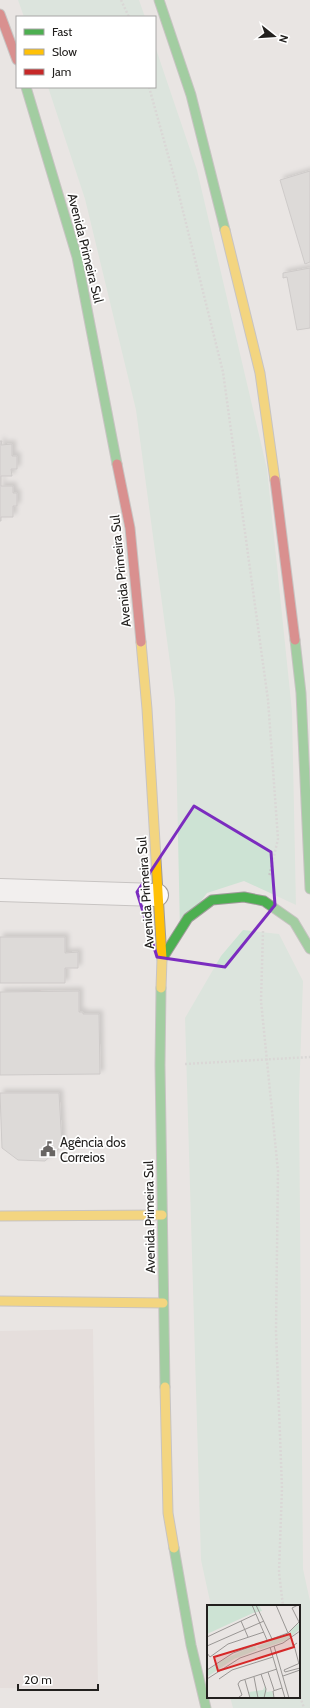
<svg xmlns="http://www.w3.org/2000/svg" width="310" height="1708" viewBox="0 0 310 1708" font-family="Cabin,sans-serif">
<defs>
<filter id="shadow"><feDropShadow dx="3.5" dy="-3.5" stdDeviation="2" flood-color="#0004"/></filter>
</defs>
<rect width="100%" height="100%" fill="#e9e5e3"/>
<!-- built -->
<path fill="#e0d6d2" d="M 93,1329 L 98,1689 L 0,1688 L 0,1331 Z"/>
<!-- green -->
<g fill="#cde3d4">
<path d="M 18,0 L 139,0 L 145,17 L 24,17 Z"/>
<path d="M 155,46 L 197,170 L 267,469 L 292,711 L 296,905 L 244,881 L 207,893 L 180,929 L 175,700 L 136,410 L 85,199 L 48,87 L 155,87 Z"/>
<path d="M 243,930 L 279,934 L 303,981 L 299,1097 L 303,1569 L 310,1601 L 310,1708 L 233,1708 L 230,1697 L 299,1697 L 299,1606 L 211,1606 L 201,1560 L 185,1018 L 221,956 Z"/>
</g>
<!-- building -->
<g fill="#cfcccb" stroke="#adaaa9" filter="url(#shadow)">
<path d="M 310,171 L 310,262 L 305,264 L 280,180 Z"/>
<path d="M 310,268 L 310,328 L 297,330 L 287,277 L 283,278 L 283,273 Z"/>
<path d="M 0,441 L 2,441 L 1,445 L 12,444 L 12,456 L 17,456 L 17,469 L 11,469 L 12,476 L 1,476 L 1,486 L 13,486 L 13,493 L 17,493 L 17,506 L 13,506 L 13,517 L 1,517 L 1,521 L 0,521 Z"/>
<path d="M 0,937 L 65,937 L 65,953 L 78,952 L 78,968 L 65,968 L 65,983 L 0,983 Z"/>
<path d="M 79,991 L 79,1012 L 83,1012 L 83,1014 L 99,1014 L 100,1074 L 0,1075 L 0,992 Z"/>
<path d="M 0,1093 L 59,1093 L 62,1146 L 45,1161 L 18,1160 L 2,1148 Z"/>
</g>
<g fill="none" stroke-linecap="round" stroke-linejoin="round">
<!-- street casing -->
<g stroke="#9f9b9a" stroke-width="24">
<path id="street" d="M 0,890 L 157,895"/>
</g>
<!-- fast casing -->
<g stroke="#9f9b9a" stroke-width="11">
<g id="fast">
<path d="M 159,0 L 191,95 L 225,230"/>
<path d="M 26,87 L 77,257 L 117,464"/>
<path d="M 295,640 L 301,693 L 310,889"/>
<path d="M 162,959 L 188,918 L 212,900 L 244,897 L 264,901 L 294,922 L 310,949"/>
<path d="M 161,988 L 160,1065 L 165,1387"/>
<path d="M 174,1548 L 191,1645 L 206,1708"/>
</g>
</g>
<!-- slow casing -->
<g stroke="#9f9b9a" stroke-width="11">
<g id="slow">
<path d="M 225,230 L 260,373 L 275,480"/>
<path d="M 141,642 L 147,709 L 162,959 L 161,988"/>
<path d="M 0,1216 L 162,1215"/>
<path d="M 0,1301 L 163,1303"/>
<path d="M 165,1387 L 168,1513 L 174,1548"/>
</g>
</g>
<!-- jam casing -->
<g stroke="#9f9b9a" stroke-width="11">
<g id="jam">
<path d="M 0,14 L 17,60"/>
<path d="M 117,464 L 130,528 L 141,642"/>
<path d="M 275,480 L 295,640"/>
</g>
</g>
<!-- path -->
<g stroke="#c7c6c6" stroke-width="2.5" stroke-dasharray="2 2" stroke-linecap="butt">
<path d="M 121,0 L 129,17"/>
<path d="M 149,87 L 177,187 L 223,372 L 268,700 L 278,839 L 269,877"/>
<path d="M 263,931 L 261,1001 L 278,1171 L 276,1331 L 282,1488 L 279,1572 L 283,1606"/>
<path d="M 185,1064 L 310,1057"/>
<path d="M 299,1693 L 304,1708"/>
</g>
<!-- street -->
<use href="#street" stroke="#fcfbfb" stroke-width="22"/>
<!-- fast -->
<use href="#fast" stroke="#4caf50" stroke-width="9"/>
<!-- slow -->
<use href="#slow" stroke="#ffc107" stroke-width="9"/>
<!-- jam -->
<use href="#jam" stroke="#c62828" stroke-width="9"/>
</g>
<!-- marked area -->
<path d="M0 0H310V1708H0ZM 194,806 L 271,852 L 275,905 L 225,967 L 157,957 L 137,892 Z" fill="#e9e5e3" fill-opacity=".55" fill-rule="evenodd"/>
<path fill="none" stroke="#7b2cbf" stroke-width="3" stroke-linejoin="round" d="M 194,806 L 271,852 L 275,905 L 225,967 L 157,957 L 137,892 Z"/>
<!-- icons -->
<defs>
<g id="civic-bare" transform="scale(1.2)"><path d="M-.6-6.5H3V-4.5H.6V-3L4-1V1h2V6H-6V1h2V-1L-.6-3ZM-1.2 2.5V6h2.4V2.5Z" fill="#686563" stroke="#fff" stroke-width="2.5" paint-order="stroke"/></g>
</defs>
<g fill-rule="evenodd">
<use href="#civic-bare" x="48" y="1149"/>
</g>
<g text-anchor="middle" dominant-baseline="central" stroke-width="3.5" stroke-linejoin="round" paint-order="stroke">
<!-- street labels -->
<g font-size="13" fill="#22201e" stroke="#fff">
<text transform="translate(86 248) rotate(76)">Avenida Primeira Sul</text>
<text transform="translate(120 571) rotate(-96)">Avenida Primeira Sul</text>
<text transform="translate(145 893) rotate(-94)">Avenida Primeira Sul</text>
<text transform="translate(149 1217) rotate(-91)">Avenida Primeira Sul</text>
</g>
<!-- poi labels -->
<g font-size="13" fill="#22201e" stroke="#fff" text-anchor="start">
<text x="60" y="1142">Agência dos<tspan x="60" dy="15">Correios</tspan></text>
</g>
</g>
<!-- overview -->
<g transform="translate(207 1605)">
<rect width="93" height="93" fill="#e9e5e3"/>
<path d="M 0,0 L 52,0 L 55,6 L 46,8 L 0,29 ZM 93,17 L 93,24 L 78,36 L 54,44 L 49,42 L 77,31 ZM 47,40 L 50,45 L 27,54 L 0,72 L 0,66 L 16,55 ZM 58,81 L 60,87 L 65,86 L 67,93 L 40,93 L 42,92 L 42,87 L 56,85 Z" fill="#cde3d4"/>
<path fill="none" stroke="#999694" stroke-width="1" d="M 45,0 L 60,35M 49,0 L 65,34M 69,0 L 81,28M 91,0 L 85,3 L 92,17M 34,16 L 41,32M 0,32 L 49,9M 90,38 L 87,40 L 92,59M 0,41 L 57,16M 67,41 L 82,93M 63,42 L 78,93M 0,48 L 3,52 L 21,39 L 57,27M 93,58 L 77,65 L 78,67 L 93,63M 0,65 L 26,48 L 81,28 L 93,16M 61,67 L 67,85M 54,69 L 59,84 L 57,93M 76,71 L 93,65M 47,72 L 51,93M 0,74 L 33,53 L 76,38 L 93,26M 12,74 L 25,65 L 66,52M 38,75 L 43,93M 32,92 L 35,90 L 31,79 L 33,76 L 70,64M 67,93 L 66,86 L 75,83"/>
<path fill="#d62828" fill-opacity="0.15" stroke="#d62828" stroke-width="2" d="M 83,29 L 87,42 L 11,66 L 7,52 Z"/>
<rect width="93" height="93" fill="none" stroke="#22201e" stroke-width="2"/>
</g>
<!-- legend -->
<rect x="16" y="16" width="140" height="72" fill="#ffffff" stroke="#a7a6a5"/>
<rect x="24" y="29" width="20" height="6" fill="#4caf50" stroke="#a7a6a5"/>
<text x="52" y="36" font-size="12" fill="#22201e">Fast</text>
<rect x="24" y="49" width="20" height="6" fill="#ffc107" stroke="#a7a6a5"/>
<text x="52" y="56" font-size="12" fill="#22201e">Slow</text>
<rect x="24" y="69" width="20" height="6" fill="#c62828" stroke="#a7a6a5"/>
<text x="52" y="76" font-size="12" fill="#22201e">Jam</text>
<!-- north arrow -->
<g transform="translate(274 36) rotate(107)" stroke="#ffffff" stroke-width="3" paint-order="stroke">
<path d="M0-3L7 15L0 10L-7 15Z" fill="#22201e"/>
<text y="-6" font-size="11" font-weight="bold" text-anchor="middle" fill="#22201e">N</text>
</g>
<!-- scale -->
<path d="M18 1684v6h80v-6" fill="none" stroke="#22201e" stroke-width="2"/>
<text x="24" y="1684" font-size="12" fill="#22201e" stroke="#ffffff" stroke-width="3" paint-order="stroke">20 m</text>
</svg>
